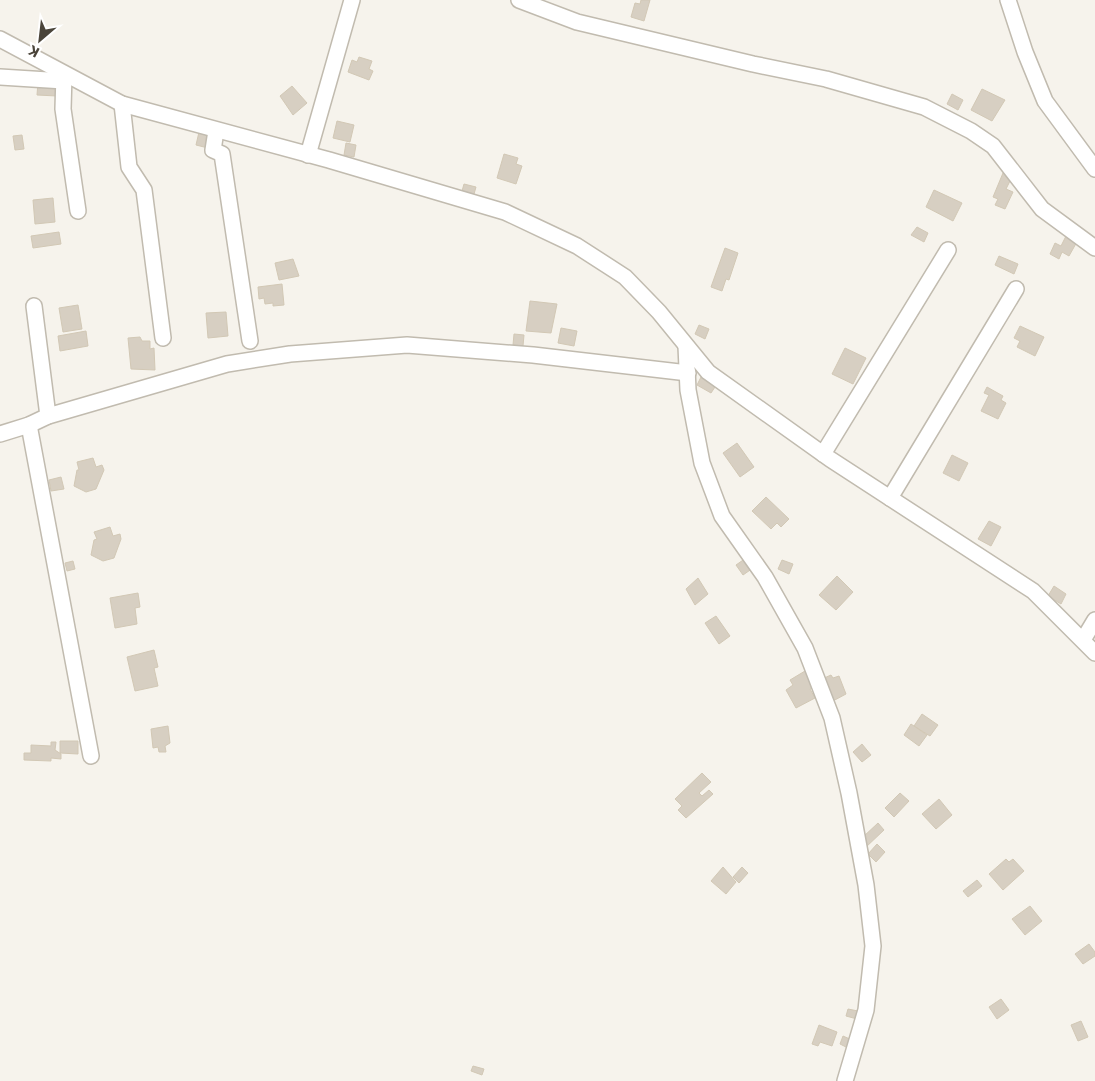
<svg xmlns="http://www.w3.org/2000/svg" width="1095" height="1081" viewBox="0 0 1095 1081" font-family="Commissioner,sans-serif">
<rect width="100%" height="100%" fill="#f6f3ec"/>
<!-- building -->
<g fill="#d7cfc2" stroke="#d2c8b5">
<path d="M 641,0 L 650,0 L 644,21 L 631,17 L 635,3 L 640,4 Z"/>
<path d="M 359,57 L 372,61 L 369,69 L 373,71 L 369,80 L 348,72 L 352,60 L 357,62 Z"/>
<path d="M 38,82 L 57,83 L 57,96 L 37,95 Z"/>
<path d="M 292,86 L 307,103 L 293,115 L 280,96 Z"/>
<path d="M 982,89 L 1005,100 L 992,121 L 971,110 Z"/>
<path d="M 952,94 L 963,100 L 958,110 L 947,104 Z"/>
<path d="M 337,121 L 354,125 L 350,142 L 333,138 Z"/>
<path d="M 199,132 L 211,135 L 208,148 L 196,145 Z"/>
<path d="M 22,135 L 24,149 L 15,150 L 13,136 Z"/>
<path d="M 346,143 L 356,145 L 354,157 L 344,155 Z"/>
<path d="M 504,154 L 518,158 L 516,164 L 522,166 L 516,184 L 497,178 Z"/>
<path d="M 1003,173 L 1012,177 L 1006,189 L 1013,192 L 1005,209 L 995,205 L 998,199 L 993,197 Z"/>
<path d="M 464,184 L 476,187 L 474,194 L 462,191 Z"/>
<path d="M 934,190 L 962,203 L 953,221 L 926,207 Z"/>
<path d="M 53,198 L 55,222 L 35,224 L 33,200 Z"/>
<path d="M 917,227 L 928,233 L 924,242 L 911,235 Z"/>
<path d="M 59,232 L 61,244 L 33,248 L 31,236 Z"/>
<path d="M 1067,234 L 1078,240 L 1069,256 L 1062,252 L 1059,259 L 1050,254 L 1055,243 L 1061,246 Z"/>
<path d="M 725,248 L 738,253 L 729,280 L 726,279 L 722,291 L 711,287 Z"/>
<path d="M 999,256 L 1018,264 L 1014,274 L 995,265 Z"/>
<path d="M 293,259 L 299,276 L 279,280 L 275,263 Z"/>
<path d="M 282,284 L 284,305 L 273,306 L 273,303 L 265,304 L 264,298 L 259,299 L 258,287 Z"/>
<path d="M 530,301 L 557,304 L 551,333 L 526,331 Z"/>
<path d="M 78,305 L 82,329 L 63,332 L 59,308 Z"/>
<path d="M 226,312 L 228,336 L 208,338 L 206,313 Z"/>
<path d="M 699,325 L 709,329 L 705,339 L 695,334 Z"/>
<path d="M 1020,326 L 1044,337 L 1035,356 L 1017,347 L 1020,341 L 1014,338 Z"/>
<path d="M 561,328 L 577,331 L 574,346 L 558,343 Z"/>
<path d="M 86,331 L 88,346 L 60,351 L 58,336 Z"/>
<path d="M 514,334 L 524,335 L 523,346 L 513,345 Z"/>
<path d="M 140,337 L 142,341 L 150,341 L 150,349 L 154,348 L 155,370 L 131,369 L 128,338 Z"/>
<path d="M 845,348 L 866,358 L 853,384 L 832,374 Z"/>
<path d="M 702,375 L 717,384 L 711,393 L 697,385 Z"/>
<path d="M 987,387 L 1003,396 L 1001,400 L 1006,403 L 998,419 L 981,411 L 989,395 L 984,393 Z"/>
<path d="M 737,443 L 754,467 L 740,477 L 723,453 Z"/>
<path d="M 952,455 L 968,463 L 959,481 L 943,473 Z"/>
<path d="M 93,458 L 96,467 L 102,465 L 104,470 L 96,489 L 86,492 L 74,486 L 77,470 L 79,470 L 77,462 Z"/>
<path d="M 61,477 L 64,489 L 51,491 L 49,480 Z"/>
<path d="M 766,497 L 789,519 L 781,527 L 777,523 L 771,529 L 752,511 Z"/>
<path d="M 989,521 L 1001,527 L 991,546 L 978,539 Z"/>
<path d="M 110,527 L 113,536 L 120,534 L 121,539 L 114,558 L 103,561 L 91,555 L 94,540 L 97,539 L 94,532 Z"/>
<path d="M 746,558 L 753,568 L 743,575 L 736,565 Z"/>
<path d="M 782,560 L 793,564 L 789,574 L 778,569 Z"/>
<path d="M 73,561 L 75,569 L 67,571 L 65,563 Z"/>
<path d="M 837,576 L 853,592 L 836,610 L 819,595 Z"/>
<path d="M 698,578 L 708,594 L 695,605 L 686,589 Z"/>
<path d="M 1054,586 L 1066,594 L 1061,604 L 1048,596 Z"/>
<path d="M 138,593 L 140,607 L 135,608 L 137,624 L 115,628 L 110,598 Z"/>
<path d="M 716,616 L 730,636 L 719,644 L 705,623 Z"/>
<path d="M 154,650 L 158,667 L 154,668 L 158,686 L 135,691 L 127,657 Z"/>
<path d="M 805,671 L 814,687 L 810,689 L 815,698 L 796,708 L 786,690 L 793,685 L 790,680 Z"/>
<path d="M 831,675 L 833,678 L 839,676 L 846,694 L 831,702 L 822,679 Z"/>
<path d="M 922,714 L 938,725 L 930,736 L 914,726 Z"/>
<path d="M 911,724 L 927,735 L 919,746 L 904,735 Z"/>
<path d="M 168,726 L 170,743 L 165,746 L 166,752 L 159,752 L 158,747 L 153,748 L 151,729 Z"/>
<path d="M 60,741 L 78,741 L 78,754 L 60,753 Z"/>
<path d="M 51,742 L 56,742 L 55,750 L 61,754 L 61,759 L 51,758 L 51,761 L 24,760 L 24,753 L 31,753 L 31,745 L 51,746 Z"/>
<path d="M 862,744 L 871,755 L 862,762 L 853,752 Z"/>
<path d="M 702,773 L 711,782 L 699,793 L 702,796 L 709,790 L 713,794 L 686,818 L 678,810 L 682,806 L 675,799 Z"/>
<path d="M 900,793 L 909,801 L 894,817 L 885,808 Z"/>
<path d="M 939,799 L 952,815 L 936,829 L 922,814 Z"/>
<path d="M 878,823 L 884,830 L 865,848 L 863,837 Z"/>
<path d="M 877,844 L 885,852 L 876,862 L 868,854 Z"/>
<path d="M 1006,859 L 1009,862 L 1013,859 L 1024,871 L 1003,890 L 989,874 Z"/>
<path d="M 723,867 L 736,882 L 726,894 L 711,881 Z"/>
<path d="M 742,867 L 748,873 L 739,883 L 733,877 Z"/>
<path d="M 977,880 L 982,886 L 968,897 L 963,891 Z"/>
<path d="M 1030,906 L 1042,921 L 1025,935 L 1012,919 Z"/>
<path d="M 1089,944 L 1095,952 L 1095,956 L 1083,964 L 1075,954 Z"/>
<path d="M 1001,999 L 1009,1010 L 997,1019 L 989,1007 Z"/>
<path d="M 848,1009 L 858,1011 L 857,1019 L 846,1016 Z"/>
<path d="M 1081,1021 L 1088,1037 L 1078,1041 L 1071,1025 Z"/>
<path d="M 819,1025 L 837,1032 L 832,1046 L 820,1042 L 818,1046 L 812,1044 Z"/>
<path d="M 843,1036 L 852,1040 L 848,1048 L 840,1044 Z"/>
<path d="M 473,1066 L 484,1069 L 482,1075 L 471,1071 Z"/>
</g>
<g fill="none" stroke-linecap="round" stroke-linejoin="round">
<!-- minor casing -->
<g stroke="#c1bbaf" stroke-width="18">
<g id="minor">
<path d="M 519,0 L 577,22 L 753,64 L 826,79 L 924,107 L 971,131 L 993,146 L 1042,209 L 1095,248"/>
<path d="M 1008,0 L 1025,52 L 1045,101 L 1095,169"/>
<path d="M 0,39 L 122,104 L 329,160 L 505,212 L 577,246 L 625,277 L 659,312 L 708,372 L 830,459 L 1033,591 L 1095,653"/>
<path d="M 64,74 L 63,109 L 78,211"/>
<path d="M 0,77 L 64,81"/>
<path d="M 122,104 L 129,167 L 144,190 L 163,338"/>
<path d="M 216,131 L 213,150 L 222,154 L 250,341"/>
<path d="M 308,155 L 352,0"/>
<path d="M 34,306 L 48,416"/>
<path d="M 686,346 L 688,390 L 702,463 L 722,516 L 765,577 L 805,648 L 832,718 L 849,793 L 866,885 L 873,946 L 866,1010 L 845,1081"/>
<path d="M 29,425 L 91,756"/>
<path d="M 0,434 L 29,425 L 48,416 L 227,364 L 290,354 L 407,345 L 533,355 L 688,373"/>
<path d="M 823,454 L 948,250"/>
<path d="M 890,498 L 1016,289"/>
<path d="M 1083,640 L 1095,620"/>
</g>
</g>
<!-- minor -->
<use href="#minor" stroke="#fff" stroke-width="15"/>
</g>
<!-- north arrow -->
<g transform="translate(40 40) rotate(208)" stroke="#ffffff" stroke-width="4" paint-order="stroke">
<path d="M0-4L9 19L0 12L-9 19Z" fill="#4a443a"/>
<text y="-8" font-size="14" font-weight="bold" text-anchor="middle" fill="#4a443a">K</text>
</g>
</svg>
